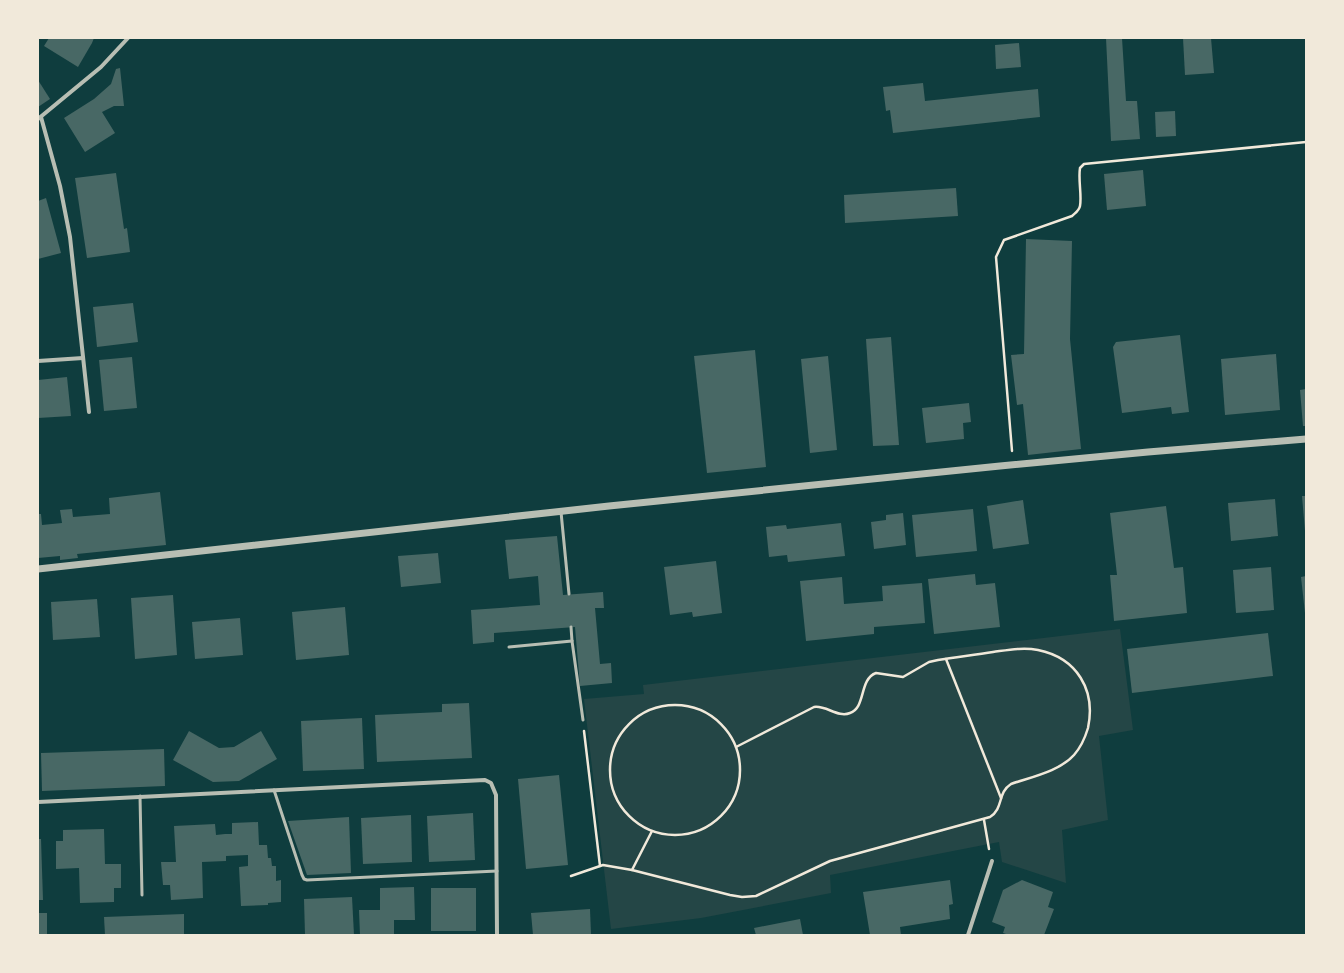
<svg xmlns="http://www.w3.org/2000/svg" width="1344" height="973" viewBox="0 0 1344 973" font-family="Manrope,sans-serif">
<rect width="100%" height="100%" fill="#0f3d3e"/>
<!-- green -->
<path fill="#244646" d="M 1120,629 L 1133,730 L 1099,736 L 1108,820 L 1062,830 L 1066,883 L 1002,862 L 999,842 L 830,875 L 831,893 L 701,918 L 611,929 L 584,699 L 644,694 L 643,685 Z"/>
<!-- building -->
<g fill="#486865">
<path d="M 49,38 L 94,38 L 92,43 L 78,67 L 44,46 Z"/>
<path d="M 1106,38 L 1122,38 L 1126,101 L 1137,101 L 1140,139 L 1111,141 Z"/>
<path d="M 1183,38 L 1211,38 L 1214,73 L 1185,75 Z"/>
<path d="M 1019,43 L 1021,67 L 996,69 L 995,45 Z"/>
<path d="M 120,68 L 124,106 L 114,106 L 102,112 L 115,133 L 85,152 L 64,118 L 94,99 L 111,84 L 116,69 Z"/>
<path d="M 38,80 L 50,99 L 38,107 Z"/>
<path d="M 923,83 L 925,101 L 1038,89 L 1040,117 L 893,133 L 890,110 L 886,111 L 883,87 Z"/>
<path d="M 1175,111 L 1176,136 L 1156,137 L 1155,112 Z"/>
<path d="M 1143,170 L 1146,206 L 1107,210 L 1104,174 Z"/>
<path d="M 116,173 L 124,229 L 127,228 L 130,252 L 87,258 L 75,178 Z"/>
<path d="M 956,188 L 958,216 L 845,223 L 844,195 Z"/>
<path d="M 46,198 L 61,253 L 38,259 L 38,201 Z"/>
<path d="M 1026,239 L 1072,241 L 1070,339 L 1081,449 L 1028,455 L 1023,404 L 1017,405 L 1011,355 L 1024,354 Z"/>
<path d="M 133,303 L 138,342 L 97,347 L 93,307 Z"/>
<path d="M 1180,335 L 1189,412 L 1172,414 L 1171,407 L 1122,413 L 1113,347 L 1116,342 Z"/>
<path d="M 891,337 L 899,445 L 873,446 L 866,339 Z"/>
<path d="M 755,350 L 766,467 L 707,473 L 694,356 Z"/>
<path d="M 1276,354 L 1280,410 L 1225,415 L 1221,359 Z"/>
<path d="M 828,356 L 837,450 L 810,453 L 801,359 Z"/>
<path d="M 132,357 L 137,408 L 104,411 L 99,360 Z"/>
<path d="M 67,377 L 71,416 L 38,418 L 38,380 Z"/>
<path d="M 1306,389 L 1306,426 L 1303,426 L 1300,390 Z"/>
<path d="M 969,403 L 971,422 L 963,423 L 964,439 L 926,443 L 922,408 Z"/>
<path d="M 160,492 L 166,545 L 77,554 L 78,558 L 60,560 L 60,556 L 38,558 L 38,514 L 41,514 L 42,525 L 62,523 L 60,510 L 72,509 L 73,517 L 110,514 L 109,498 Z"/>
<path d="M 1302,496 L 1306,496 L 1306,531 L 1305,531 Z"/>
<path d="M 1275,499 L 1278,536 L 1231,541 L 1228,503 Z"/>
<path d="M 1023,500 L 1029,544 L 993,549 L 987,506 Z"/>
<path d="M 1166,506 L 1174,568 L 1183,567 L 1187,613 L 1114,621 L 1110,575 L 1117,575 L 1110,513 Z"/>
<path d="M 973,509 L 977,551 L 916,557 L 912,515 Z"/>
<path d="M 903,513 L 906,545 L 874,549 L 871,522 L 886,520 L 886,515 Z"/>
<path d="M 841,523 L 845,556 L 788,562 L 787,555 L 769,557 L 766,527 L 786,525 L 787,529 Z"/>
<path d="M 557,536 L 563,595 L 603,592 L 604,608 L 595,608 L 600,664 L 611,663 L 612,683 L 580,686 L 575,627 L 494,633 L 494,642 L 473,644 L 471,610 L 540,605 L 538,576 L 509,579 L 505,540 Z"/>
<path d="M 438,553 L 441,583 L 401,587 L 398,556 Z"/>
<path d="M 716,561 L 722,613 L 693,617 L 692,612 L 670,615 L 664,567 Z"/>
<path d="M 1271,567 L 1274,610 L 1236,613 L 1233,570 Z"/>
<path d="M 975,574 L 976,585 L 995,583 L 1000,627 L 934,634 L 928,579 Z"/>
<path d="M 1306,576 L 1306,613 L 1305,613 L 1301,577 Z"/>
<path d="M 842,577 L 844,604 L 883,601 L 882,586 L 922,583 L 925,623 L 874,627 L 874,634 L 806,641 L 800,581 Z"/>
<path d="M 173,595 L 177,655 L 135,659 L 131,598 Z"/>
<path d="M 97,599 L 100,637 L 53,640 L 51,602 Z"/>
<path d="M 345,607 L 349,655 L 296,660 L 292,612 Z"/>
<path d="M 240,618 L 243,655 L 195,659 L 192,622 Z"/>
<path d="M 1268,633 L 1273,676 L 1132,693 L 1127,649 Z"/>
<path d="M 469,703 L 472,758 L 377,762 L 375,715 L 442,712 L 442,704 Z"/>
<path d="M 362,718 L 364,769 L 303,771 L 301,721 Z"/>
<path d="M 189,731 L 219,748 L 234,747 L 261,731 L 277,759 L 239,781 L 213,782 L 173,760 Z"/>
<path d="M 164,749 L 165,786 L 42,791 L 41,753 Z"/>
<path d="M 559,775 L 568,865 L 526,869 L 518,779 Z"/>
<path d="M 473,813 L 475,860 L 429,862 L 427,816 Z"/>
<path d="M 411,815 L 412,862 L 363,864 L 361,818 Z"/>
<path d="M 349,817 L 351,873 L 307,875 L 288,821 Z"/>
<path d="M 258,822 L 259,845 L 267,845 L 268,858 L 271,858 L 272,866 L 276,866 L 276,881 L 281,880 L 281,902 L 268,903 L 268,905 L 241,906 L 239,867 L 248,866 L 248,855 L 226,856 L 226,861 L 202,862 L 203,898 L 171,900 L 170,885 L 163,885 L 161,862 L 176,862 L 174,826 L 215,824 L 216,835 L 225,834 L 232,834 L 232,823 Z"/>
<path d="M 104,829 L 105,864 L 121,864 L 121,888 L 114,888 L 114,902 L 80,903 L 79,868 L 56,869 L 56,841 L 63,841 L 63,830 Z"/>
<path d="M 38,839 L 41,839 L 43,900 L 38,900 Z"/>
<path d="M 950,880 L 953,904 L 949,905 L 950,919 L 900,927 L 901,935 L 870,935 L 863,892 Z"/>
<path d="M 1022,880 L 1053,892 L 1048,907 L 1054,909 L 1044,935 L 1009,935 L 1003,933 L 1005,927 L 992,922 L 1003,890 Z"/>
<path d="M 414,887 L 415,920 L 394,920 L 394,935 L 360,935 L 359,910 L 380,910 L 380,888 Z"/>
<rect x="431" y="888" width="45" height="43"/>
<path d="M 352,897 L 354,935 L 305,935 L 304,899 Z"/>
<path d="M 590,909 L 591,935 L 533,935 L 531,913 Z"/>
<rect x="38" y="913" width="9" height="22"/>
<path d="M 184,914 L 184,935 L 105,935 L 104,917 Z"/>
<path d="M 800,919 L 803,935 L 756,935 L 754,928 Z"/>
</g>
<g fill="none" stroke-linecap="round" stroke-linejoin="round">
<!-- path -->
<g stroke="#f1e9da" stroke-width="2.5">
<path d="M 1012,451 L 996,257 L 1004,240 L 1072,216 C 1075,213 1079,211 1080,206 C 1082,195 1078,180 1080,168 L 1084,164 L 1306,142"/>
<path d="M 946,659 L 1001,798"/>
<circle cx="675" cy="770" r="65"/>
<path d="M 584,731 L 600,866"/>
<path d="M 984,820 L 989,849"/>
<path d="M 652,831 L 632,870 L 730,895 L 742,897 L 756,896 L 830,861 L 990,817 C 1004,808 997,793 1011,784 C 1031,777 1060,771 1074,755 C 1081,747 1085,738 1088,728 C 1096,690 1077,658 1038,650 C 1023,647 1008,650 993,652 C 975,655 956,657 938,660 L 929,662 L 903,677 L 876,673 C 859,679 866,708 850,713 C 838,718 826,705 814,707 L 736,747"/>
<path d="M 571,876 L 603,865 L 632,870"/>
</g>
<!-- service -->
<g stroke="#b8beb3" stroke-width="3">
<path d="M 561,512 L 569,594"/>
<path d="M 571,627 L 572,641 L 583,720"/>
<path d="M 509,647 L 572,641"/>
<path d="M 274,790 L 302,875 L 304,879 L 307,880 L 497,871"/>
<path d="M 140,796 L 142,895"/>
</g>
<!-- minor -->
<g stroke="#b8beb3" stroke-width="4">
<path d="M 41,117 L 60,186 L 70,237 L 89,412"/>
<path d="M 38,119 L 101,67 L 128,38"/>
<path d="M 38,361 L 83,358"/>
<path d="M 38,802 L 485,780 L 491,783 L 496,795 L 497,935"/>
<path d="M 968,935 L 992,861"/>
</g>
<!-- tertiary -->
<path stroke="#b8beb3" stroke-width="7" d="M 38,569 L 609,506 L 1000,466 L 1148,452 L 1306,439"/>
</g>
<!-- border -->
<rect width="1344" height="973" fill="none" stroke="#f1e9da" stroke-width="78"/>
</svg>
